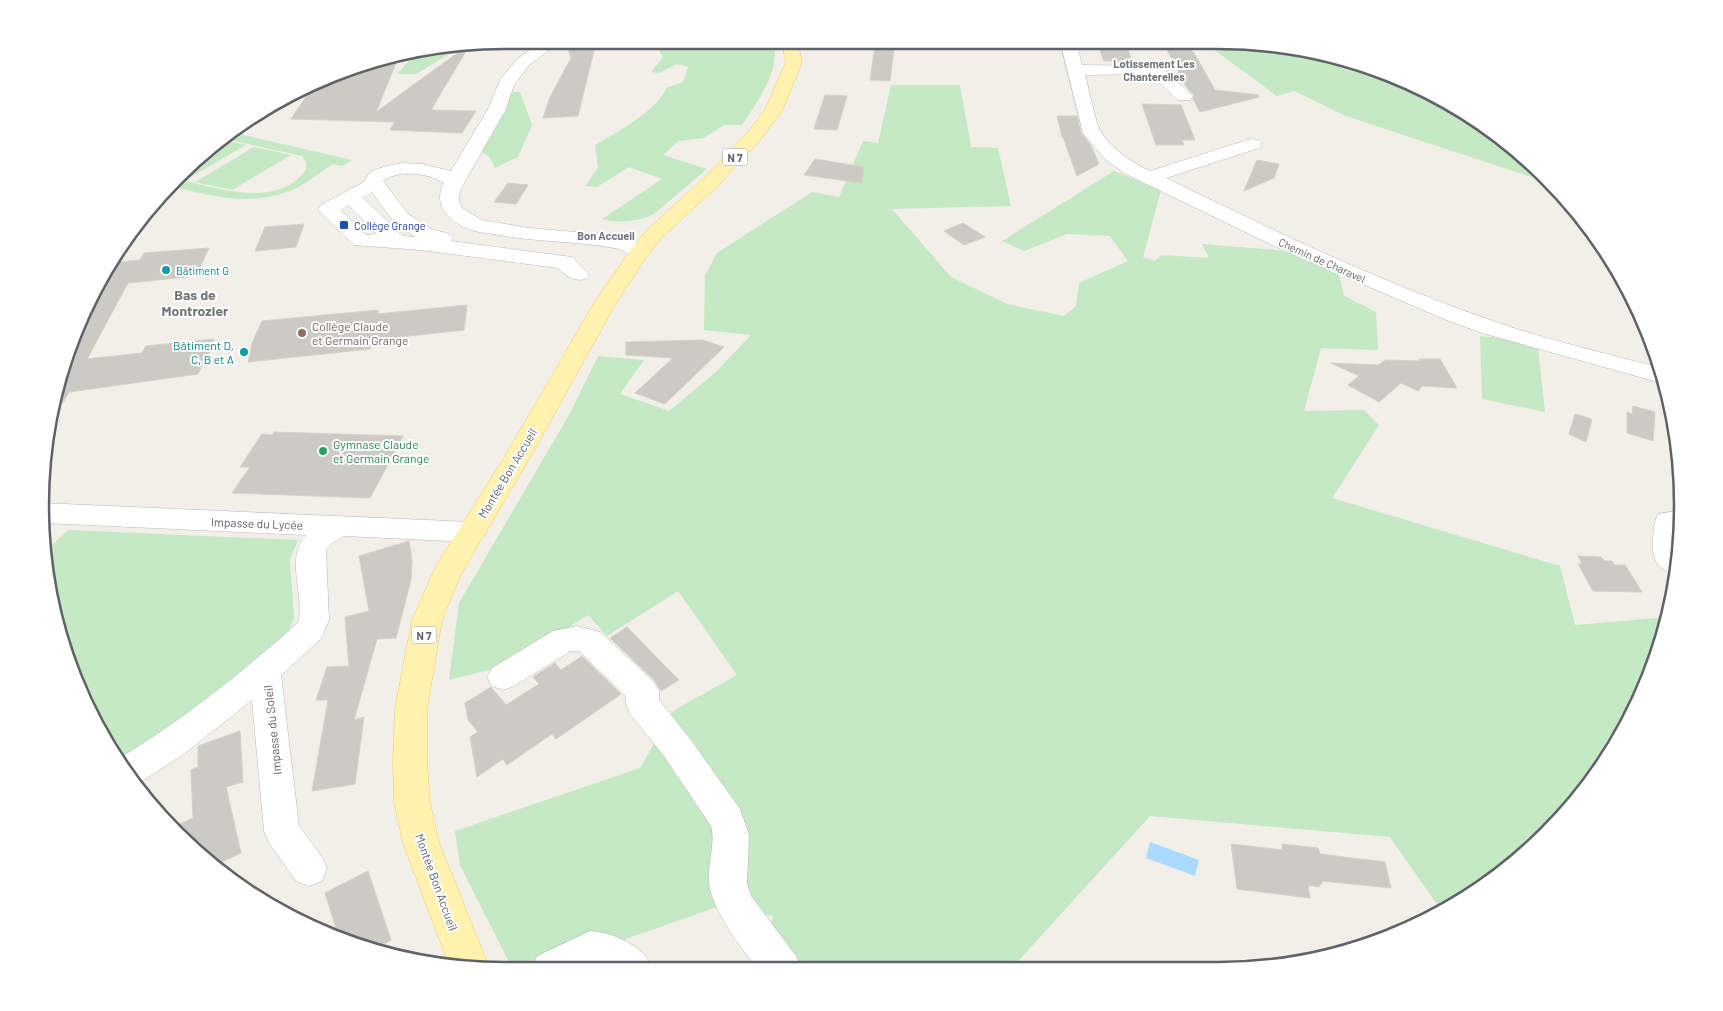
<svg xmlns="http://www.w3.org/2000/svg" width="1723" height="1011" viewBox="0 0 1723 1011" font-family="Barlow,sans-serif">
<rect width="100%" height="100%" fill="#f1efe8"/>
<!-- green -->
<g fill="#c5e8c5">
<path d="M 663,40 L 773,40 C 782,70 757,102 742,125 L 725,125 L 703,138 L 678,141 L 663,155 L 707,169 L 654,214 C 639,221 619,224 602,219 L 662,179 L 629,167 L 597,187 L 585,186 L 598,168 L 595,145 C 614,134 661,108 666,88 L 683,82 L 688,67 L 677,64 L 659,73 L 651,72 L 663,57 L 659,51 Z"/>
<path d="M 1202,41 L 1248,41 L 1367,65 L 1476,118 L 1546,176 L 1553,184 L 1346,116 L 1294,91 L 1277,96 Z"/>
<path d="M 459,48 L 416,74 L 397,74 L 414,55 Z"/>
<path d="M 891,85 L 960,85 L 971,147 L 998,148 L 1011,206 L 892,209 L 951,277 L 1007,304 L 1064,316 L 1076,306 L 1079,283 L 1128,261 L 1110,236 L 1067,234 L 1024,251 L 1002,241 L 1114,171 L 1161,190 L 1143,257 L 1155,261 L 1161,255 L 1209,258 L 1202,244 L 1289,251 L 1339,274 L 1344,296 L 1376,312 L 1378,350 L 1321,348 L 1304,411 L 1364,410 L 1379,425 L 1332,498 L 1560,566 L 1575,625 L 1668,617 L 1648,683 L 1605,764 L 1546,835 L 1450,908 L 1438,914 L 1441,910 L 1390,837 L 1150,816 L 1010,970 L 760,970 L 773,916 L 720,906 L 537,970 L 513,970 L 460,865 L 455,831 L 640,768 L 673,711 L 737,675 L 678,591 L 607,636 L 588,615 L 509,665 L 449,680 L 459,603 L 569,415 L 598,356 L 644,360 L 620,394 L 669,411 L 716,372 L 751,335 L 704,330 L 705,275 L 717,253 L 812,192 L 839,197 L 863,141 L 878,143 Z"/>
<path d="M 510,92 L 520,92 L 532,125 L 518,157 L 495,168 L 489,156 L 481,152 Z"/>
<path d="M 230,132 L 352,160 L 342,166 L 333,164 C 319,173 305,185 290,191 C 249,206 215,197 175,187 L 181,180 C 219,188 269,207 301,176 C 308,169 308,164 302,156 L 221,138 Z"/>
<path d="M 219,139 L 246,145 L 186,180 L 182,179 Z"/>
<path d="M 254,147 L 291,155 L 232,190 L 195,182 Z"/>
<path d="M 1577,214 L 1604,247 L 1611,260 L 1581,232 Z"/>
<path d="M 1480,336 L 1508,339 L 1538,348 L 1545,412 L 1482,399 Z"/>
<path d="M 69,530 L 298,540 L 290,559 L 294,618 L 284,643 L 199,717 L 123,765 L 65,655 L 47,549 Z"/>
</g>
<!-- water -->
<path fill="#aadaff" d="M 1150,842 L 1199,860 L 1195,876 L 1146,858 Z"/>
<!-- building -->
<g fill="#cccac5" stroke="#d6d1c6">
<path d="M 1097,42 L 1125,42 L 1133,64 L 1114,64 L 1113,61 L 1104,61 Z"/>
<path d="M 1163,42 L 1183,42 L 1194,53 L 1215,90 L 1259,95 L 1259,97 L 1200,112 L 1193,99 L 1194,95 L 1187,88 Z"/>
<path d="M 586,44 L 587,48 L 595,46 L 578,116 L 543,118 L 550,97 L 571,58 L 567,46 Z"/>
<path d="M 467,46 L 469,46 L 431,110 L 476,111 L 462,133 L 390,130 L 395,122 L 291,119 L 312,88 L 356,65 L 398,58 L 376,112 Z"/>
<path d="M 875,47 L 894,47 L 890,81 L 870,80 Z"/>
<path d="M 825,95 L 847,96 L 837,130 L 814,129 Z"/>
<path d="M 1142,104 L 1181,105 L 1195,140 L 1182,140 L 1184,145 L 1156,145 Z"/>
<path d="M 1057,116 L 1077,116 L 1081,133 L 1091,145 L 1099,164 L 1077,176 L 1063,137 L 1062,137 Z"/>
<path d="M 815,159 L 864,167 L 862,183 L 804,175 Z"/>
<path d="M 1257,160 L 1279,164 L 1274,178 L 1244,191 Z"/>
<path d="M 508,183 L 528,185 L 516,204 L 494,202 Z"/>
<path d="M 963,223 L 985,237 L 964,245 L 944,231 Z"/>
<path d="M 304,224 L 296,247 L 255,251 L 265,227 Z"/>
<path d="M 209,248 L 196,276 L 128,283 L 87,359 L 142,353 L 146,346 L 214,339 L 206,361 L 204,361 L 198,374 L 69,392 L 63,403 L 54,398 L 56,385 L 111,263 L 140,260 L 144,253 Z"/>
<path d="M 467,305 L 464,330 L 372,340 L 370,349 L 248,362 L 252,343 L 262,321 L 378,310 L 378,314 Z"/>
<path d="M 703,340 L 724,347 L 665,404 L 635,393 L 673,358 L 626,355 L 626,342 Z"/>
<path d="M 1419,359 L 1440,359 L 1457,388 L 1422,386 L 1418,391 L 1401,383 L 1379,402 L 1348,385 L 1359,376 L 1331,363 L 1378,365 L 1386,360 L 1421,361 Z"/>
<path d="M 1633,406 L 1655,412 L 1653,441 L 1627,433 L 1627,412 L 1632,414 Z"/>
<path d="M 1575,414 L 1592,419 L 1586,442 L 1569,434 Z"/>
<path d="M 274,432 L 403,436 L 370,498 L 232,493 L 250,467 L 240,467 L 262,434 L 272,435 Z"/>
<path d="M 409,541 L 412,560 L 411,580 L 396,638 L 377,639 L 354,720 L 364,717 L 355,784 L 312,791 L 328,700 L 316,700 L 327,667 L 349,666 L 345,617 L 369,611 L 359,556 Z"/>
<path d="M 1578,556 L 1601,557 L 1604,561 L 1612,561 L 1614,565 L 1625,565 L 1642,592 L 1593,591 L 1578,564 L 1582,564 Z"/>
<path d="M 627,627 L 663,664 L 679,680 L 661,691 L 655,681 L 610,638 Z"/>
<path d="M 582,656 L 621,694 L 556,739 L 552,734 L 507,765 L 503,759 L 477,777 L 470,737 L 478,732 L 468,720 L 465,703 L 491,687 L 506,705 L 539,684 L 533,677 L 555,663 L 561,670 Z"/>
<path d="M 240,731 L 243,782 L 226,787 L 241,853 L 217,864 L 175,826 L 193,818 L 191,770 L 198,767 L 198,746 Z"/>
<path d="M 1231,844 L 1283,850 L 1282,844 L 1318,848 L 1320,854 L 1385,862 L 1391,888 L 1323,881 L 1319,887 L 1308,885 L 1310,898 L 1237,889 Z"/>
<path d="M 368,871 L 391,940 L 372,950 L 356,946 L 339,938 L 325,893 Z"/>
</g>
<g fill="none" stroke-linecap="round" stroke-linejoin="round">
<!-- minor casing -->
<g stroke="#b5b8bc" stroke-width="1">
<g id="minor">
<path d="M 544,40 L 562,40 L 529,65 L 514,85 L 506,109 L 460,190 L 459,201 L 462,208 L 482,220 L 529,228 L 622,236 L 629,238 L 646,248 L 650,252 L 646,256 C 630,261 628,250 614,248 C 576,241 537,242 499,235 C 489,233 478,233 469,229 C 449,222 432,204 444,183 C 427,173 400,169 383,181 L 408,214 L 431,229 L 450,234 L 453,238 L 451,241 L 564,256 L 572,257 L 589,274 L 586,279 C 573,282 567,276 558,268 L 421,250 L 354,245 L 321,213 L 318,209 L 321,205 L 364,182 L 370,172 L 386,166 L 402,163 L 422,164 L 451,171 L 488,109 L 500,80 L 517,59 ZM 372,192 L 394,222 L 415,237 L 403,236 L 362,197 ZM 348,205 L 377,234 L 366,235 L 340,210 Z"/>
<path d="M 1060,41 L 1076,41 L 1082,65 L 1160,66 L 1193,96 L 1190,100 L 1178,100 L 1150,74 L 1085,75 C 1089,88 1095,122 1101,132 C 1111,149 1133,163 1150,171 L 1247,140 L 1253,139 L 1259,140 L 1262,144 L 1259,148 L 1166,178 C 1274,231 1382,283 1496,322 C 1549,341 1606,353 1660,368 L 1665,384 L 1482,333 L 1444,319 L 1270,244 L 1126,174 L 1106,160 L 1083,133 Z"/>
<path d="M 41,503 L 472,522 L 482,525 L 486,532 L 482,539 L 472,542 L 344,536 L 331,544 L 326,550 L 329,620 L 321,639 L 281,675 L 299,826 L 322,857 L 327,869 L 322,881 L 309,886 L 296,881 L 269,843 L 264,831 L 252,700 L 184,754 L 139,783 L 134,785 L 120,758 C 184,719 242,672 298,623 C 306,595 284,559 306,535 L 43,523 Z"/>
<path d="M 1682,510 L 1683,510 L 1676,575 C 1655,568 1652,558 1653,538 C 1654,528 1654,522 1658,514 Z"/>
<path d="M 577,626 L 600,632 L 654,682 L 659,691 L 659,700 L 688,736 L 740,809 L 749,835 L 747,884 L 751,896 L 796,956 L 802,970 L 758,970 C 742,948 712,911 709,883 C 707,864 716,845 711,826 L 664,756 L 630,714 L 626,704 L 626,696 L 579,651 L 571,651 L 514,686 L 503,690 L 492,686 L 487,677 L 492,668 L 553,631 Z"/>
<path d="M 590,931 C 609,932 631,941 645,955 C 648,959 650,965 652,970 L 531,970 L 537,956 Z"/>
</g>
</g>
<!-- major casing -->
<g stroke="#f2c960" stroke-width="1">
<path id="major" d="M 781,40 L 797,40 L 802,62 L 782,111 L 760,140 L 717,187 L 662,237 L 647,256 L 616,303 L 532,454 L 460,576 L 442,620 L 427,709 L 427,762 L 430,802 L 439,843 L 490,969 L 475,970 L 449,965 L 403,843 L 394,802 L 393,762 L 395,709 L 412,620 L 436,566 L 507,453 L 594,303 L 632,248 L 648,229 L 703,179 L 748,132 L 765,110 L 786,62 Z"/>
</g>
<!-- minor -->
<use href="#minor" fill="#fff" fill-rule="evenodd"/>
<!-- major -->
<use href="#major" fill="#fff2af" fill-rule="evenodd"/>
</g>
<!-- markers -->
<rect fill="#1a4fb4" stroke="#fff" stroke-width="2" x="339" y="220" width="10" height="10" rx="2.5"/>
<g fill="#0f9aa8" stroke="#fff" stroke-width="2">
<circle cx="166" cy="270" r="5"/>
<circle cx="244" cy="352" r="5"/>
</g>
<circle fill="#8d6e63" stroke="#fff" stroke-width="2" cx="302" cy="333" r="5"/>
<circle fill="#2e9e5b" stroke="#fff" stroke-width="2" cx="323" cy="451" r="5"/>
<g text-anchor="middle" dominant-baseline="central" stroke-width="4" stroke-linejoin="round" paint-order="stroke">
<!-- far-neighbourhood labels -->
<g font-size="11" font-weight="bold" fill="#70757a" stroke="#fff">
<text x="1154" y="63">Lotissement Les<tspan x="1154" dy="13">Chanterelles</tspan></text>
<text x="606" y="235">Bon Accueil</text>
</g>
<!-- shield labels -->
<g fill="#fff" stroke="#8f9295" stroke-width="1">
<rect x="722.5" y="148.5" width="25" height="17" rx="4"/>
<rect x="411.5" y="626.5" width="25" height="17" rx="4"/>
</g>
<g font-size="11" font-weight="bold" fill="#5f6368">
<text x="735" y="157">N 7</text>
<text x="424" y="635">N 7</text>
</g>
<!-- far-transit labels -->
<g font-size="11" fill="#164399" stroke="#fff" text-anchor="start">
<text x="354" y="225">Collège Grange</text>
</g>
<!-- far-street labels -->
<g font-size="11" fill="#5f6368" stroke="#fff">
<text transform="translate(1322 260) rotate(24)">Chemin de Charavel</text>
</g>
<!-- far-culture labels -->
<g font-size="11" fill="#0d838f" stroke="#fff" text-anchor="start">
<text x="176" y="270">Bâtiment G</text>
</g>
<!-- education labels -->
<g font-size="12" fill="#785e54" stroke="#fff" text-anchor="start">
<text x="312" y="326">Collège Claude<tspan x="312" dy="14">et Germain Grange</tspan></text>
</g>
<!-- culture labels -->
<g font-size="12" fill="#0d838f" stroke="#fff" text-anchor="end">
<text x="234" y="345">Bâtiment D,<tspan x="234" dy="14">C, B et A</tspan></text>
</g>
<!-- leisure labels -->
<g font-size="12" fill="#27864d" stroke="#fff" text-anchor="start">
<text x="333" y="444">Gymnase Claude<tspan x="333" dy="14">et Germain Grange</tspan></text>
</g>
<!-- street labels -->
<g font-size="12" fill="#5f6368" stroke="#fff">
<text transform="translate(507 473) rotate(-59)">Montée Bon Accueil</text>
<text transform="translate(257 523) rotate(2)">Impasse du Lycée</text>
<text transform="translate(272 730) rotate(-96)">Impasse du Soleil</text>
<text transform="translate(437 882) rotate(70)">Montée Bon Accueil</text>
</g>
<!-- neighbourhood labels -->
<g font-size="14" font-weight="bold" fill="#70757a" stroke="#fff">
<text x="195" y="294">Bas de<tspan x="195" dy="16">Montrozier</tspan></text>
</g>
</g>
<!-- crop -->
<path d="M0 0H1723V1011H0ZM505 49H1218A456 456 0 0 1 1674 505V506A456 456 0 0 1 1218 962H505A456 456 0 0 1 49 506V505A456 456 0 0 1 505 49Z" fill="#fff" fill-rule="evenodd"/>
<path fill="none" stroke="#5f6368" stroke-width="2.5" d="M505 49H1218A456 456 0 0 1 1674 505V506A456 456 0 0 1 1218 962H505A456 456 0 0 1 49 506V505A456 456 0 0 1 505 49Z"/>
</svg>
